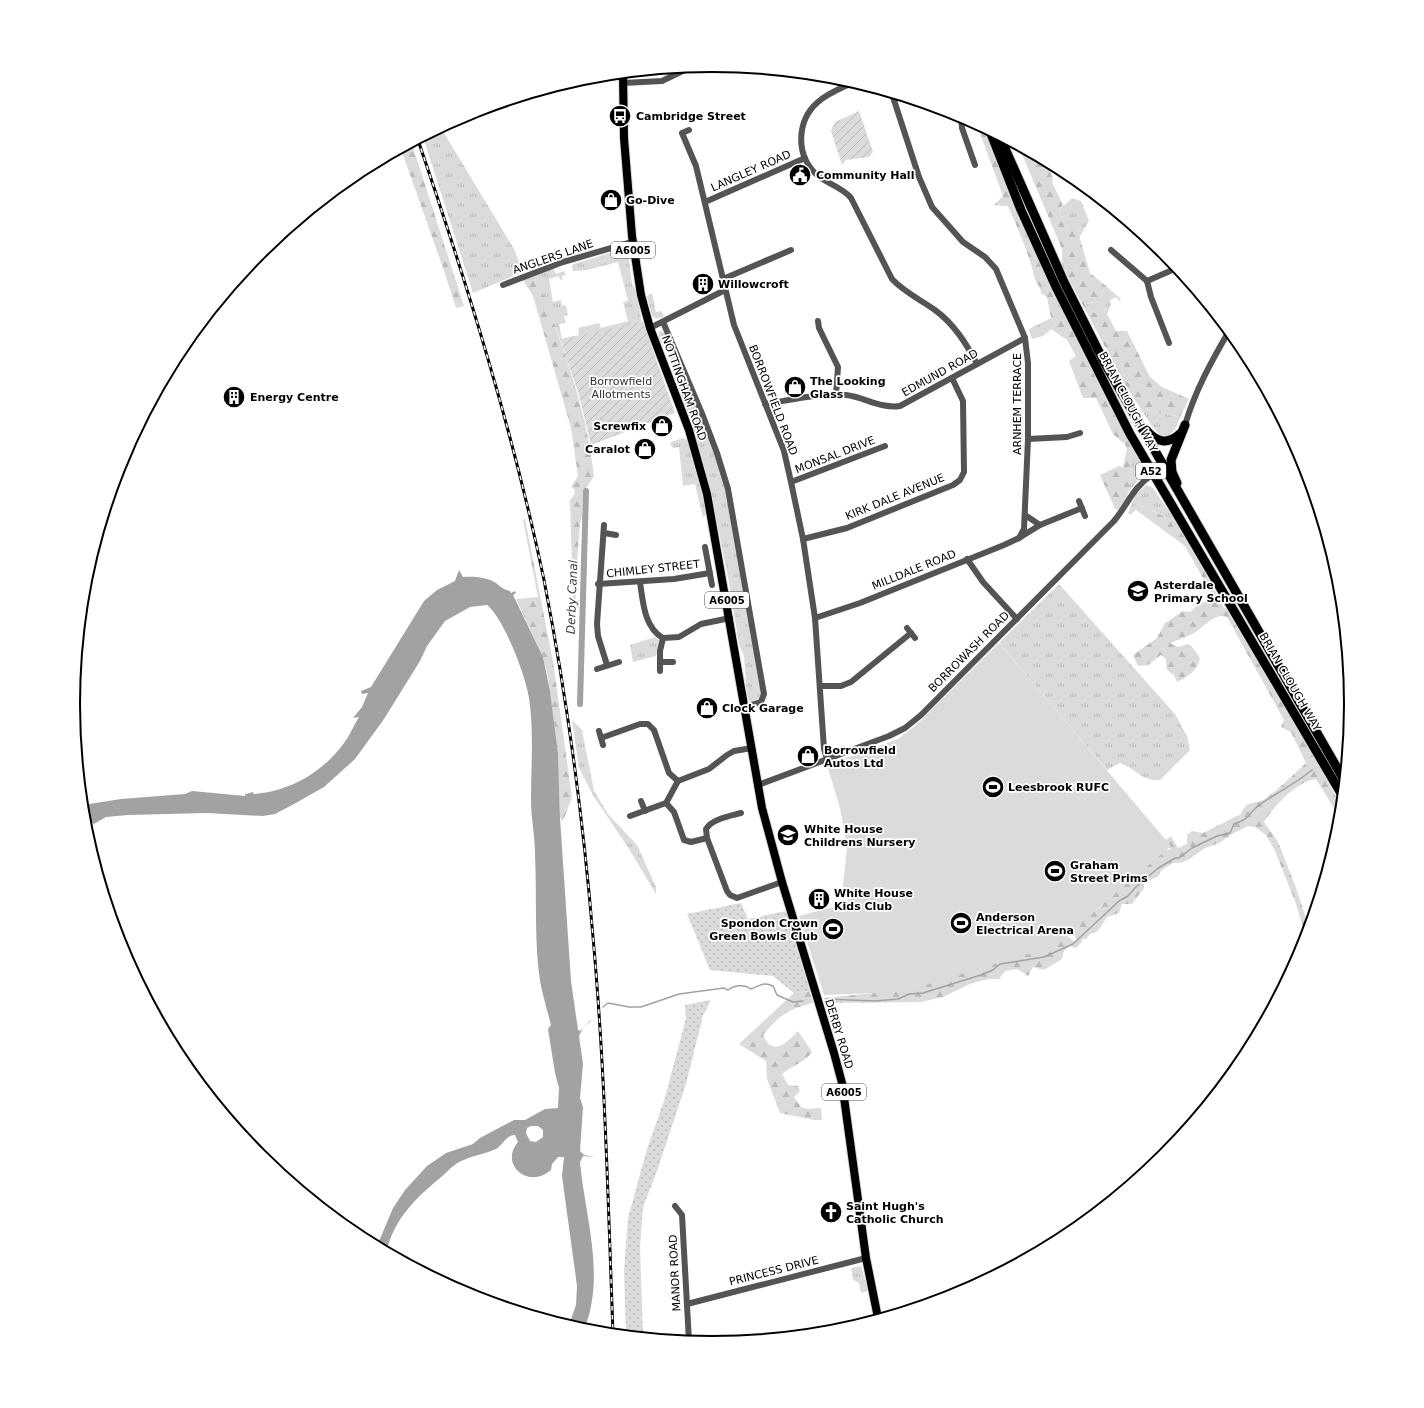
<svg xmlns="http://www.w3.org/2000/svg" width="1424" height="1408" viewBox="0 0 1424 1408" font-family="'DejaVu Sans',sans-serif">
<defs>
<pattern id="grass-tufts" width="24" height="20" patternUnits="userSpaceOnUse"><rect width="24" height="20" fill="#dbdbdb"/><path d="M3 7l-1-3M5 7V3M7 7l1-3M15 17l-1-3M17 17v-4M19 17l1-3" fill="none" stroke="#bababa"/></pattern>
<pattern id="forest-firs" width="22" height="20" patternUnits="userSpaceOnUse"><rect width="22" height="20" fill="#dbdbdb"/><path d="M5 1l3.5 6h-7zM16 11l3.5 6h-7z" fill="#bababa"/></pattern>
<pattern id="park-dots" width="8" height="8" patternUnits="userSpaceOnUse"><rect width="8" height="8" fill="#dbdbdb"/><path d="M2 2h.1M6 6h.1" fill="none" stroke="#bababa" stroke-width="1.8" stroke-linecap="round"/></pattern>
<pattern id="garden-furrows" width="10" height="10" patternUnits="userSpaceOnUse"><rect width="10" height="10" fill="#dbdbdb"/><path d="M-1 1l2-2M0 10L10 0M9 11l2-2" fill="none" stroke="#bababa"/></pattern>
</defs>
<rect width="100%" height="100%" fill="#fff"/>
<!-- grass -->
<g fill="url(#grass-tufts)">
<path d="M 441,128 L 514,249 L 523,272 L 473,293 L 423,137 Z"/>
<path d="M 1072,198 L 1081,201 L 1089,221 L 1079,238 L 1077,229 L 1067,229 L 1059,210 Z"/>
<path d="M 620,250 L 627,250 L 628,252 L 632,284 L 636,290 L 642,323 L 579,336 L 578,328 L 599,323 L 601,328 L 628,321 L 623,302 L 628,301 L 618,262 L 587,270 L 573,271 L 572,266 L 573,264 Z"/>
<path d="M 553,268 L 556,274 L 564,271 L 566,275 L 562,276 L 563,279 L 560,280 L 559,276 L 549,279 L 553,302 L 561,300 L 562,306 L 566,305 L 568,315 L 564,316 L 566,323 L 559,324 L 562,339 L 560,339 L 535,275 Z"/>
<path d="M 1106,286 L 1121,299 L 1119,301 L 1116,297 L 1110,300 L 1111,305 L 1102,313 L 1091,313 L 1086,304 L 1099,301 Z"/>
<path d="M 652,293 L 656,312 L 662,311 L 663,317 L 656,319 L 652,316 L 647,296 Z"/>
<path d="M 1051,318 L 1056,325 L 1043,336 L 1032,339 L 1029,329 Z"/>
<path d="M 659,331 L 664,332 L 709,436 L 727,494 L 763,693 L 761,699 L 753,703 L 750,702 L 747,696 L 744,656 L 739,644 L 729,582 L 716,518 L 700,452 L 673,372 C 675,356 657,345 659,331 Z"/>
<path d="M 1141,409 L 1180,417 C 1176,428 1174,437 1160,435 L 1151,425 Z"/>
<path d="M 683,438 L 688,440 L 707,512 L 703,518 L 695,484 L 683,486 L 679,447 L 673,448 L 670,444 L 671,442 Z"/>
<path d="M 1131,444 C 1147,469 1146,471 1128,493 L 1130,485 Z"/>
<path d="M 1146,485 L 1153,488 L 1157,494 L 1186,537 L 1174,528 L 1171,521 L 1156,512 L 1137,504 L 1128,513 L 1136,494 Z"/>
<path d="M 1059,584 L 1175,714 L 1187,736 L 1190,750 L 1160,780 C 1141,781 1136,769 1120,763 L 1107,770 L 999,643 Z"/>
<path d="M 655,637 L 659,640 L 656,656 L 633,662 L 630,645 Z"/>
<path d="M 572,720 L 582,730 L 594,791 L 608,814 L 637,845 L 656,887 L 656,894 L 629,849 L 593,795 L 579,768 Z"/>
<path d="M 861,1266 L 868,1291 L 861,1293 L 859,1283 L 853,1280 L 851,1268 Z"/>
</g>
<!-- forest -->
<g fill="url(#forest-firs)">
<path d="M 977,125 L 986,129 L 1011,198 L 1013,198 L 1055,298 L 1059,299 L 1067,312 L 1064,315 L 1066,319 L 1069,319 L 1080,340 L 1082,351 L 1085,353 L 1102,390 L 1109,399 L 1116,417 L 1123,427 L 1131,444 L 1130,485 L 1126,501 L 1120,510 L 1115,509 L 1100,475 L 1119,466 L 1123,467 L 1127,449 L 1124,442 L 1123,443 L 1113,434 L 1096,398 L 1083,398 L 1069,361 L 1076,356 L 1067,340 L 1051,329 L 1056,325 L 1051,318 L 1047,297 L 1041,293 C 1041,287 1037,285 1035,279 C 1029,254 1019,231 1008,206 L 994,205 L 1003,196 Z"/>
<path d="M 412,144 L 464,306 L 456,308 L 444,271 L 401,149 Z"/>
<path d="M 1019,147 L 1045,161 L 1053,178 L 1052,182 L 1063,205 L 1059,210 L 1067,229 L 1077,229 L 1090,273 L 1106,286 L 1099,301 L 1086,304 L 1091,313 L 1102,313 L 1111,305 L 1107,314 L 1116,331 L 1127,331 L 1150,377 L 1162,387 L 1189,399 L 1180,417 L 1141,409 L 1124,383 L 1062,266 L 1062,249 Z"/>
<path d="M 536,275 C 561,341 586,406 594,476 L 583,493 L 582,516 L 580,524 L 575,589 L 576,600 L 573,600 L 570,500 L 574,495 L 575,490 L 571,487 L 578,476 L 571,428 L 533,296 L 523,280 Z"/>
<path d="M 1137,504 L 1156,512 L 1171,521 L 1174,528 L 1186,537 L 1224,608 L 1229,609 L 1314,754 L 1341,807 L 1340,818 L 1316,779 C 1297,781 1273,807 1264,822 L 1278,842 L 1295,885 L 1309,927 L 1306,937 L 1295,901 L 1275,851 L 1266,835 L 1255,827 L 1248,826 L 1232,834 L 1219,843 L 1205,848 L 1188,860 L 1180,863 L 1172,863 L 1161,871 L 1157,877 L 1144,883 L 1144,888 L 1132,904 L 1122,904 L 1119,913 L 1107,917 L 1098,931 L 1090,934 L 1086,939 L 1082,939 L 1082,942 L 1076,948 L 1070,946 L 1064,951 L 1062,959 L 1044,970 L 1033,967 L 1028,976 L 1017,969 L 1005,971 L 999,979 L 989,979 L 972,983 L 943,997 L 921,1002 L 826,1003 L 824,998 L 884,992 L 1020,953 L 1067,936 L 1075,942 L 1076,939 L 1071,929 L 1103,905 L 1103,902 L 1165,849 L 1171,850 L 1165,841 L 1171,836 L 1178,848 L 1187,844 L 1187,835 L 1192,831 L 1203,833 L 1241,814 C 1247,800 1252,805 1263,800 C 1273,795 1297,771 1306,763 L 1291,732 L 1281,727 L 1284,720 L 1227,617 C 1215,612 1204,627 1194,633 C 1187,637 1177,640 1170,643 L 1178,647 L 1188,644 L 1193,648 L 1200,658 C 1198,671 1187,677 1177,682 L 1174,675 C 1166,671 1166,668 1166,659 L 1161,655 L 1148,665 L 1138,666 L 1133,655 L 1157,638 L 1165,623 L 1183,611 L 1190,612 L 1199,604 L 1214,598 L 1185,546 L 1136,510 L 1130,515 L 1128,513 Z"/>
<path d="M 525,519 L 553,661 L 572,798 L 563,821 L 560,818 L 558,753 L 548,677 L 543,657 L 516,599 L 538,597 L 523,520 Z"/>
<path d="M 810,991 L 813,1003 C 785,1011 782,1013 763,1035 C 773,1058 786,1043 798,1031 L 812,1052 C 807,1061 791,1066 782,1074 L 788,1085 L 798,1086 L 800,1091 L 794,1097 L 801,1107 L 808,1109 L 821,1108 L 822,1120 L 814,1120 L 780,1113 L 767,1079 L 766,1061 L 739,1044 L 794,993 Z"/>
</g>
<!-- park -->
<g fill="url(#park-dots)">
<path d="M 741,903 L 748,919 L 786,911 L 810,991 L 794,993 L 773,976 L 710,970 L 687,914 Z"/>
<path d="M 711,1000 L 703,1016 L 686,1084 L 656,1174 L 643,1207 L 640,1247 L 643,1336 L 626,1335 L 624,1271 L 628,1218 L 647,1149 L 665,1098 L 686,1018 L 685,1005 Z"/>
</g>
<!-- garden -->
<g fill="url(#garden-furrows)">
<path d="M 859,111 L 873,152 L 869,157 L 846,160 L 842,165 L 831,131 L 835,122 Z"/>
<path d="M 643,322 L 675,413 L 591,445 L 579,395 L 560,339 Z"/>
</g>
<!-- pitch -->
<path fill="#dbdbdb" d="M 999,643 L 1171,846 L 1054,946 L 902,992 L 824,995 L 799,916 L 849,903 L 843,886 L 847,847 L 840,808 L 827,765 L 898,739 L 916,725 Z"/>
<!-- water -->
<path fill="#a2a2a2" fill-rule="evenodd" d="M 459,570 L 463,577 C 472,576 488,577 496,583 C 501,587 503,589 510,591 L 511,593 L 515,591 L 516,593 L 513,595 L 543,657 L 550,691 L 558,753 L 560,818 L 571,981 L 578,1030 L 580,1031 L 591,1020 L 591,1021 L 583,1028 L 579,1036 L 583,1064 L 580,1098 L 583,1107 L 580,1151 L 584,1155 L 595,1157 L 583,1156 L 580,1162 C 585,1217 606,1276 584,1330 L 569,1325 L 576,1305 L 577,1286 L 562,1176 L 564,1157 L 558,1157 L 552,1164 L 551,1170 C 528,1190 499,1164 518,1142 L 515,1135 C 506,1135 503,1145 496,1149 C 483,1155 468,1156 456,1164 C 450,1168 445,1174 440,1178 C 417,1197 393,1220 387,1251 L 377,1246 L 393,1208 L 405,1190 L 427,1166 L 446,1153 L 473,1144 L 480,1138 L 514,1120 L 525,1120 L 545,1109 L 558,1108 L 559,1088 L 555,1073 L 548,1029 L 551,1025 C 547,1009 543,997 540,981 C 534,940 537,896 535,855 C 535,836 531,818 531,800 C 531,766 534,732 529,698 C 526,677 504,618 487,605 L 470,607 L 445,621 L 427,646 L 420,661 L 384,719 L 355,759 L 324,787 L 294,804 L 275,814 L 263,816 L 207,813 L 128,815 L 106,817 L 94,824 L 89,820 L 84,820 L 83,805 L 121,799 L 185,794 L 192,791 L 245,796 L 246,792 L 246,794 L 253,792 L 253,794 C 289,792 323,772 344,743 C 350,735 354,725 359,717 L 353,718 L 362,707 L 368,693 L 362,694 L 361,691 L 371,687 L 424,601 L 437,590 L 455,581 ZM 538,1126 L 543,1130 L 543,1137 L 536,1142 L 530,1141 L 526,1133 L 527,1128 L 531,1126 Z"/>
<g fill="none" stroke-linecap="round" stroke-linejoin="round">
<!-- stream -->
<g stroke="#a2a2a2" stroke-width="1.5">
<path d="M 1343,746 L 1347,740"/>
<path d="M 826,999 L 875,1001 L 898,999 L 909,994 L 923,993 L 981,975 L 993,970 L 1000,964 L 1044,957 L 1073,944 L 1119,901 L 1128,896 L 1136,887 L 1157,869 L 1175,858 L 1179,858 L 1192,848 L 1217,836 L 1230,833 L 1234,824 C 1250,819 1247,815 1258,806 C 1276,793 1295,784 1312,770"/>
<path d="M 603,1007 L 608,1003 L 629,1007 L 641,1007 L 679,994 L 724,988 L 728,990 C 734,985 744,984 751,989 C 760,986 763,981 773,986 L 777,995 L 793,1002 L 803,1001"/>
</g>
<!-- canal -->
<path stroke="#a2a2a2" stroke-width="6" d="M 580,704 L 586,491"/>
<!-- major casing -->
<g stroke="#dbdbdb" stroke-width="10">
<path id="major" d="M 623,74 L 624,138 L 632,236 L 641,295 L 650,328 L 689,430 L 707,494 L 762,808 L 782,882 L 834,1053 L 842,1083 L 866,1258 L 878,1318"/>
</g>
<!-- highway casing -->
<g stroke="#dbdbdb" stroke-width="11">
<g id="highway">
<path d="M 990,131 L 1021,210 L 1056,287 L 1130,434 L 1342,795"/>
<path d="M 1000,137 L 1064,282 L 1104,362 L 1344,780"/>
<path d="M 1146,430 C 1157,443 1168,445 1181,433"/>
<path d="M 1177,483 L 1172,472 L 1171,460 L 1185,425"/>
</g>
</g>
<!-- minor -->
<g stroke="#545454" stroke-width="6">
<path d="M 854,82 C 842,88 828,93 818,102 C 797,120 795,154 816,174 C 826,184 841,186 851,198 L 892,279 C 904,292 921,300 935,310 C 954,324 966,343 977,364"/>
<path d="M 623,83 L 662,81 L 691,67"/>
<path d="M 892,94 L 919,177 L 932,207 L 963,242 L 985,257 L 996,269 L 1025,338 L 1028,363 L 1028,439 L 1024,529 L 1019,538"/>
<path d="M 961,116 L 962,128 L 975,165"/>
<path d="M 689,130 L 682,133 L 696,166 L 734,325 L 784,451 L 791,482 L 803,539 L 815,618 L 824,749 L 827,759"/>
<path d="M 705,202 L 805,158"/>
<path d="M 1111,250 L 1147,281 L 1151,297 L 1169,343"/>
<path d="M 723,279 L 791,250"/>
<path d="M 1147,281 L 1177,268"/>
<path d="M 503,285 L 563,262 L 632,242"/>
<path d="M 818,321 L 819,328 L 838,367 L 836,395"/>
<path d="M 663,322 L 703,416 L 717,453 L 728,489 L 764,694 L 761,702 L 745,707"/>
<path d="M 650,328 L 725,290"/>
<path d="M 765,404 C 791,400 819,393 846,395 C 864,397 881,409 900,406 L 1025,338"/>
<path d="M 1185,425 C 1195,391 1211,362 1229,331"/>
<path d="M 1028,439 L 1067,437 L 1080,433"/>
<path d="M 791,482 L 885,446"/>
<path d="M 1079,501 L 1085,516"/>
<path d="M 1025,515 L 1040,525"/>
<path d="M 604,525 L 597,624 L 598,636 L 607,665"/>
<path d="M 604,533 L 616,535"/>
<path d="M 803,539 L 847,528 L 953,485 L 960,480 L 964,472 L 963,401 L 952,378"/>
<path d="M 705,547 L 712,585"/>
<path d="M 967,559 L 983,582 L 1017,619"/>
<path d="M 640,582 C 643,602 644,627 663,638 L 679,637 L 701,624 L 730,618"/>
<path d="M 598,584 L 674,579 L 710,573"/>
<path d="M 815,618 L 860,603 L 1004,545 L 1019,538 L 1040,525 L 1082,508"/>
<path d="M 907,628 L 915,638"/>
<path d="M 660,662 L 673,662"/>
<path d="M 597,669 L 619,662"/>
<path d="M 660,671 L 660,651 L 663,638"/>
<path d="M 820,686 L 841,686 L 851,682 L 911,633"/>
<path d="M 599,731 L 603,745"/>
<path d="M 601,738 L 640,724 L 648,724 L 654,730 L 669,773 L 678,781"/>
<path d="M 758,785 L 889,736 L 905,728 L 921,715 L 1114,521 C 1129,503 1132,488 1153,474"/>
<path d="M 641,801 L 645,811"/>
<path d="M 666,803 L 674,812 L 684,840 L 691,842 L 707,838"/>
<path d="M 741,813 C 730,816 712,819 706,829 L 707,838 L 727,891 L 730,895 L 737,898 L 782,882"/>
<path d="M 630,816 L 666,803 L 678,781 L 709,769 L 727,755 L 734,751 L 752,748"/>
<path d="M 675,1206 L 682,1215 L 689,1341"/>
<path d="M 687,1304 L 866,1258"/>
</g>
<!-- major -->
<use href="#major" stroke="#000" stroke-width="8"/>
<!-- highway -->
<use href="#highway" stroke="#000" stroke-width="9"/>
<!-- rail casing -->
<g stroke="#000" stroke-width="3">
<path id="rail" d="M 418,140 C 467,284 513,431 544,580 C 567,698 583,817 593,937 C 605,1069 608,1201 613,1333"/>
</g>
<!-- rail -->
<use href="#rail" stroke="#fff" stroke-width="1.5" stroke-dasharray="4.5" stroke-linecap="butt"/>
</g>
<!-- icons -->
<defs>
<g id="bus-disc" transform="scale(1.15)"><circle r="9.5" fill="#000" stroke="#fff"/><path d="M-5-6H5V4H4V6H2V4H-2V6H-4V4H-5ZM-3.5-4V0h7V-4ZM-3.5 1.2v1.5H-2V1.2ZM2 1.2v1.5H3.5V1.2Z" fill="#fff"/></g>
<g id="civic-disc" transform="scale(1.15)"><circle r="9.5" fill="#000" stroke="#fff"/><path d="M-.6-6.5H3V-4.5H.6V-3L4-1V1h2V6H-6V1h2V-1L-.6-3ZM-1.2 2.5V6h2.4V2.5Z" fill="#fff"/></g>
<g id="shop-disc" transform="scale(1.15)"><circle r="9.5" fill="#000" stroke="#fff"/><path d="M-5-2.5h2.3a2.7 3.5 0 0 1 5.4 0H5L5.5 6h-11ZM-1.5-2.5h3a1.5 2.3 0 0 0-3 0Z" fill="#fff"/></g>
<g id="building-disc" transform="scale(1.15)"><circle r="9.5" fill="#000" stroke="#fff"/><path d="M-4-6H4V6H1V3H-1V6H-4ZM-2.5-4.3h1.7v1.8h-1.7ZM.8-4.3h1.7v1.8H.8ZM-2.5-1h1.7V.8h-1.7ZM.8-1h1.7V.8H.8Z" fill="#fff"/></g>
<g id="school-disc" transform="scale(1.15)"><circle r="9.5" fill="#000" stroke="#fff"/><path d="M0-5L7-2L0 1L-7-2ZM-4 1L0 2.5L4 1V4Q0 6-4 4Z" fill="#fff"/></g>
<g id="stadium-disc" transform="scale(1.15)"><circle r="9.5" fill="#000" stroke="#fff"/><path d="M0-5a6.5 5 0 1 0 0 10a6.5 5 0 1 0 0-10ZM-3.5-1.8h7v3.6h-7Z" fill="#fff"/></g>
<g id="church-disc" transform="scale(1.15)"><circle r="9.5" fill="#000" stroke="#fff"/><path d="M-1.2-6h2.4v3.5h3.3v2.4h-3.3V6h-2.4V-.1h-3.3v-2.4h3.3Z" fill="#fff"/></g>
</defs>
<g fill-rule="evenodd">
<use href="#bus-disc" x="620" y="116"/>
<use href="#civic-disc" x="800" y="175"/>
<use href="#shop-disc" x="611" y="200"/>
<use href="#building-disc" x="703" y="284"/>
<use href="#shop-disc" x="795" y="387"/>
<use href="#building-disc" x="234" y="397"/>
<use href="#shop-disc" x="662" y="426"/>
<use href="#shop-disc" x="645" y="449"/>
<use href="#school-disc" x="1138" y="591"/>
<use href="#shop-disc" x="707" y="708"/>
<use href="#shop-disc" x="808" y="756"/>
<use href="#stadium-disc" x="993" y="787"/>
<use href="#school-disc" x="788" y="835"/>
<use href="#stadium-disc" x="1055" y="871"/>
<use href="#building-disc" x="819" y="899"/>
<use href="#stadium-disc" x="961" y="923"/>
<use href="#stadium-disc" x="833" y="929"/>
<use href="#church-disc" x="831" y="1212"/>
</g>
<g text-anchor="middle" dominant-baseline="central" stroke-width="3.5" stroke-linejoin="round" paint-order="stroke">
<!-- shield labels -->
<g fill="#fff" stroke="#4c4c4c" stroke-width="1">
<rect x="611" y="242" width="44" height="16" rx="3"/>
<rect x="1136" y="463" width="30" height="16" rx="3"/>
<rect x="705" y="592" width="44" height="16" rx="3"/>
<rect x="822" y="1084" width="44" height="16" rx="3"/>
</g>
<g font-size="10" font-weight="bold" fill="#000">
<text x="633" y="250">A6005</text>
<text x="1151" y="471">A52</text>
<text x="727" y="600">A6005</text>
<text x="844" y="1092">A6005</text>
</g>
<!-- poi labels -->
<g font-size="11" font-weight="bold" fill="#000" stroke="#fff" text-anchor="start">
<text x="636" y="116">Cambridge Street</text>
<text x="816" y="175">Community Hall</text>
<text x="626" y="200">Go-Dive</text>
<text x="718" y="284">Willowcroft</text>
<text x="810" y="381">The Looking<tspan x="810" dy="13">Glass</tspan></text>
<text x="250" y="397">Energy Centre</text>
<text x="646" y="426" text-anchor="end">Screwfix</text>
<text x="630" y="449" text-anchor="end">Caralot</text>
<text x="1154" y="585">Asterdale<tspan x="1154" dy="13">Primary School</tspan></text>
<text x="722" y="708">Clock Garage</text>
<text x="824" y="750">Borrowfield<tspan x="824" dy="13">Autos Ltd</tspan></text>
<text x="1008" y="787">Leesbrook RUFC</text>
<text x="804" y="829">White House<tspan x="804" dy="13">Childrens Nursery</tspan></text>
<text x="1070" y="865">Graham<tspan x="1070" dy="13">Street Prims</tspan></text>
<text x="834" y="893">White House<tspan x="834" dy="13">Kids Club</tspan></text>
<text x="976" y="917">Anderson<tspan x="976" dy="13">Electrical Arena</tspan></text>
<text x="818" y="923" text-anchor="end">Spondon Crown<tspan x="818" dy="13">Green Bowls Club</tspan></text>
<text x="846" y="1206">Saint Hugh's<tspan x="846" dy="13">Catholic Church</tspan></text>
</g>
<!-- street labels -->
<g font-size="11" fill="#000" stroke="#fff">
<text transform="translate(751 171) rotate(-24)">LANGLEY ROAD</text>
<text transform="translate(553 257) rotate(-19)">ANGLERS LANE</text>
<text transform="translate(940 373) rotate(-29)">EDMUND ROAD</text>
<text transform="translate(684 388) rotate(70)">NOTTINGHAM ROAD</text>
<text transform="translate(773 400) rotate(69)">BORROWFIELD ROAD</text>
<text transform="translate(1128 402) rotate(62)">BRIAN CLOUGH WAY</text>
<text transform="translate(1017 404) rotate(-90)">ARNHEM TERRACE</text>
<text transform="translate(835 455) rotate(-21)">MONSAL DRIVE</text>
<text transform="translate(895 497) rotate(-22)">KIRK DALE AVENUE</text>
<text transform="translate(653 569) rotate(-6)">CHIMLEY STREET</text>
<text transform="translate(914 570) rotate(-22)">MILLDALE ROAD</text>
<text transform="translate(969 652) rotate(-45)">BORROWASH ROAD</text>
<text transform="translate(1290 682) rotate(60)">BRIAN CLOUGH WAY</text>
<text transform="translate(839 1034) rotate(73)">DERBY ROAD</text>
<text transform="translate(774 1271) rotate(-14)">PRINCESS DRIVE</text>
<text transform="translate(675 1273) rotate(-93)">MANOR ROAD</text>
</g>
<!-- park labels -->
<g font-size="11" fill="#323232" stroke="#fff">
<text x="621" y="381">Borrowfield<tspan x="621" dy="13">Allotments</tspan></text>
</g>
<!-- water labels -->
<g font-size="12" font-style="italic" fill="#434343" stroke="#fff">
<text transform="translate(572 597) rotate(-88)">Derby Canal</text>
</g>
</g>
<!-- crop -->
<path d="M0 0H1424V1408H0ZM80 704a632 632 0 1 1 1264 0a632 632 0 1 1-1264 0Z" fill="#fff" fill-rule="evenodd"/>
<path fill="none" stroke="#000" stroke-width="2" d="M80 704a632 632 0 1 1 1264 0a632 632 0 1 1-1264 0Z"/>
</svg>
